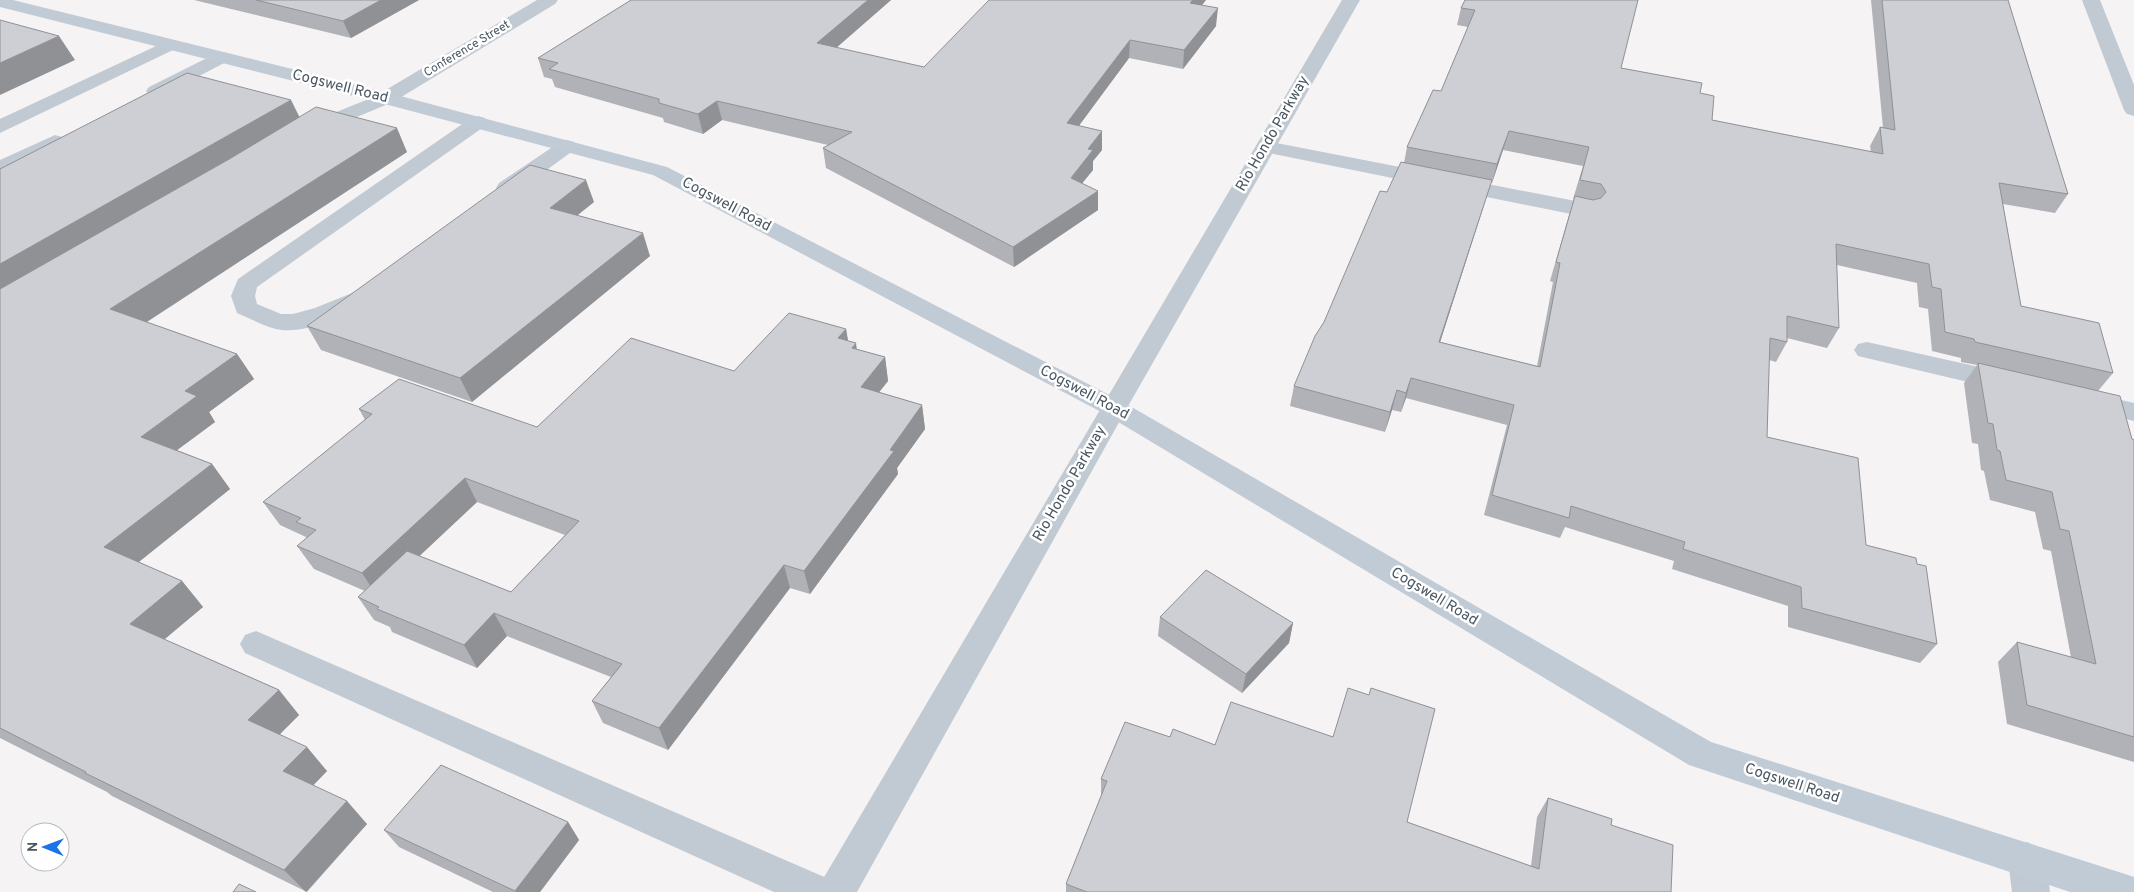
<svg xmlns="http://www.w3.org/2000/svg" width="2134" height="892" viewBox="0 0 2134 892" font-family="Overpass,sans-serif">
<rect width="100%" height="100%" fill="#f5f3f3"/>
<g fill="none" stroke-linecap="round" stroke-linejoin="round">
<!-- lane -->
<g fill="#c1cad2" fill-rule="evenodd">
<path d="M 169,40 L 175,41 L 178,45 L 175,49 L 0,133 L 0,119 Z"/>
<path d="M 219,52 L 226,54 L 228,58 L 226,62 L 163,95 L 156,97 L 149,95 L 146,91 L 149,87 Z"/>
<path d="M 386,92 L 393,94 L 396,98 L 393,102 L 318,133 L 311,135 L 304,133 L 301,129 L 304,125 Z"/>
<path d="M 478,116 L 485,118 L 488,122 L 485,126 L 257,287 L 255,296 L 257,304 L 281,314 L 293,314 L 315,308 L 362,289 L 371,291 L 374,296 L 371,301 C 346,314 309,333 282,330 C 266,328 252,319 237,313 L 231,296 L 238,279 L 471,118 Z"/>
<path d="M 55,135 L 62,137 L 65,141 L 62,145 L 0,174 L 0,160 Z"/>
<path d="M 567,140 L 574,142 L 577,146 L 574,150 L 515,193 L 507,194 L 499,193 L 496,188 L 499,183 L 560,142 Z"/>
<path d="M 1266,141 L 1586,203 L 1594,205 L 1597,210 L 1594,215 L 1586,217 L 1259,151 L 1256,147 L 1259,143 Z"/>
<path d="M 1867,342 L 2006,373 L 2015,376 L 2019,382 L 2015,388 L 2006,391 L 1858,356 L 1854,350 L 1858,344 Z"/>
<path d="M 2087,392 L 2134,403 L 2134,421 L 2078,407 L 2074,401 L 2078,395 Z"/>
<path d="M 256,631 L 829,879 L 835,892 L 774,892 L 245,653 L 240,644 L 245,635 Z"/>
<path d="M 2027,842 L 2040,848 L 2046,860 L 2050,892 L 2012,892 L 2008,860 L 2014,848 Z"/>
</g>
<!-- street -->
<g fill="#c1cad2" fill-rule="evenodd">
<path d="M 537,0 L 558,0 L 555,4 L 393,102 L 386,104 L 379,102 L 376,98 L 379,94 Z"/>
<path d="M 1342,0 L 1360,0 L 1127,408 L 857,892 L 817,892 L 823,879 Z"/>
<path d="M 2082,0 L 2100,0 L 2134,85 L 2134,116 L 2127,114 L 2124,110 Z"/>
</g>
<!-- secondary -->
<path fill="#c1cbd6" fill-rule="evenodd" d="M 0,0 L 13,0 L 393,94 L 667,167 L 1123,402 L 1711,742 L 2125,874 L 2134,877 L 2134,892 L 2070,892 L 1689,765 L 1105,414 L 653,175 L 381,103 L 0,7 Z"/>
</g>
<!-- wall -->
<g fill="#b0b2b7" fill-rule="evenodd">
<path d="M 194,0 L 419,0 L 351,38 Z"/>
<path d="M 631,0 L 891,0 L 836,48 L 924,67 L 1206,0 L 1202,5 L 1216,26 L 1183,69 L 1129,58 L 1079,125 L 1102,150 L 1093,161 L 1093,170 L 1082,183 L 1098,210 L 1014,267 L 826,168 L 823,148 L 828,145 L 722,120 L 703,134 L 664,122 L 663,118 L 555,87 L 552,79 L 544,77 L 538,58 Z"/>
<path d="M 1465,0 L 1621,68 L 1700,93 L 1712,120 L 1871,152 L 1870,146 L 1880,127 L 1883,128 L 1871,0 L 2008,0 L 2068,194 L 2055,213 L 2003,204 L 2021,306 L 2113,373 L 2098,391 L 2132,439 L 2134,440 L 2134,762 L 2007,724 L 1998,662 L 2017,642 L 2071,657 L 2051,551 L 2043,549 L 2035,512 L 1990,500 L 1984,471 L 1981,470 L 1978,444 L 1972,443 L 1964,383 L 1977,365 L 1961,362 L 1961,358 L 1932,351 L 1928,309 L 1919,307 L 1917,283 L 1837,265 L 1839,328 L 1827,348 L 1787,338 L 1787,342 L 1776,362 L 1769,360 L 1767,437 L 1866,545 L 1917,564 L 1937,644 L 1920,663 L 1788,627 L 1788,606 L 1672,569 L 1674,561 L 1565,527 L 1560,538 L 1484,515 L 1507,425 L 1406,398 L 1401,412 L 1392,410 L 1385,432 L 1290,406 L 1294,386 L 1387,192 L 1404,163 L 1407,147 L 1441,91 L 1468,27 L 1457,25 L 1461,8 ZM 1503,150 L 1583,166 L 1573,199 L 1574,199 L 1569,215 L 1550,281 L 1553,282 L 1537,366 L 1440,342 L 1491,183 L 1492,183 Z"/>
<path d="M 299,117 L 407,152 L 147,322 L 237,354 L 254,379 L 209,412 L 215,422 L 177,450 L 212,464 L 230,489 L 139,562 L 182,581 L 203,607 L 164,639 L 279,690 L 299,715 L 280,734 L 327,771 L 313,785 L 367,824 L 307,892 L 112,796 L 107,792 L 0,738 L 0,169 Z"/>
<path d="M 594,202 L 577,215 L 650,256 L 472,402 L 321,350 L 307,326 Z"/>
<path d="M 846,329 L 848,341 L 856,349 L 885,357 L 888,381 L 879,392 L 922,405 L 925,429 L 897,468 L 898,474 L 810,594 L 790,588 L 668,750 L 603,723 L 592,701 L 611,677 L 507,636 L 477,668 L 392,632 L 390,627 L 374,620 L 358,597 L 365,591 L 314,569 L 297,546 L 307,538 L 306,537 L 280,525 L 263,502 L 365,420 L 359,409 L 537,427 L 734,371 ZM 477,502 L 565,535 L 511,592 L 419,556 Z"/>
<path d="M 1160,617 L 1293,623 L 1289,643 L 1242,693 L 1158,636 Z"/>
<path d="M 1101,779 L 1407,822 L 1531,866 L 1537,817 L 1548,798 L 1611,825 L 1671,892 L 1066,892 L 1066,884 L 1101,797 Z"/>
<path d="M 568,822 L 579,840 L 540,892 L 493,892 L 399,847 L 384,830 Z"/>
</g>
<!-- shaded-wall -->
<g fill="#909195">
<path d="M 381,0 L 419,0 L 351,38 L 343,21 Z"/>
<path d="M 868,0 L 891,0 L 820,62 L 817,43 Z"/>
<path d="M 1193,0 L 1206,0 L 1189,21 L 1190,3 Z"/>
<path d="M 1218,8 L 1216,26 L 1183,69 L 1184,50 Z"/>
<path d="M 59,36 L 75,60 L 0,95 L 0,63 Z"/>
<path d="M 1130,40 L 1129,58 L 1067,142 L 1067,123 Z"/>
<path d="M 291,100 L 303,124 L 0,301 L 0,264 Z"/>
<path d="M 717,101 L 722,120 L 703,134 L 698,114 Z"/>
<path d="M 397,128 L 407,152 L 128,334 L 110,309 Z"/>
<path d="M 1102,131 L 1102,150 L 1093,161 L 1093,170 L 1071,197 L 1071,178 L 1088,149 Z"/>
<path d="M 1509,131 L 1503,150 L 1492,183 L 1497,164 Z"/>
<path d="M 586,180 L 594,202 L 558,231 L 550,208 Z"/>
<path d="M 1492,180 L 1486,199 L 1434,361 L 1439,342 Z"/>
<path d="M 1098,191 L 1098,210 L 1014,267 L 1013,247 Z"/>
<path d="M 643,233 L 650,256 L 472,402 L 460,378 Z"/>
<path d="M 846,329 L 850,352 L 838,338 Z"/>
<path d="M 856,343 L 859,367 L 852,348 Z"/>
<path d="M 237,354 L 254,379 L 209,412 L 215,422 L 161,462 L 141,437 L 185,391 Z"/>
<path d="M 885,357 L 888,381 L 865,410 L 861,387 Z"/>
<path d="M 1411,378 L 1406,398 L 1401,412 L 1406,393 Z"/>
<path d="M 1397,390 L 1392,410 L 1385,432 L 1390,412 Z"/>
<path d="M 922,405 L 925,429 L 897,468 L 898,474 L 810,594 L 804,571 Z"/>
<path d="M 212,464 L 230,489 L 126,572 L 104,547 Z"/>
<path d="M 465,478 L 477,502 L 377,596 L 362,573 Z"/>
<path d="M 784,565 L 790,588 L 668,750 L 659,728 Z"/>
<path d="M 182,581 L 203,607 L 153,649 L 130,624 Z"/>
<path d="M 494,613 L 507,636 L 477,668 L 464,645 Z"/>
<path d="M 1293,623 L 1289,643 L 1242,693 L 1246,674 Z"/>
<path d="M 279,690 L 299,715 L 270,744 L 248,720 Z"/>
<path d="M 307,747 L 327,771 L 305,794 L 283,771 Z"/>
<path d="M 347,801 L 367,824 L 306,892 L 284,870 Z"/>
<path d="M 568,822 L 579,840 L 540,892 L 516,892 L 515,891 Z"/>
</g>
<!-- building -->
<g fill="#cdcfd5" stroke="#909195">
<path d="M 256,0 L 381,0 L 343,21 Z"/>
<path d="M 631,0 L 868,0 L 817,43 L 924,67 L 989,0 L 1193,0 L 1190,3 L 1218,8 L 1184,50 L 1130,40 L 1067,123 L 1102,131 L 1088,149 L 1093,150 L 1071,178 L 1098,191 L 1013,247 L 823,148 L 852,132 L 717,101 L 698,114 L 659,103 L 659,99 L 549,69 L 558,63 L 538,58 Z"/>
<path d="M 1465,0 L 1638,0 L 1621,68 L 1702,83 L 1700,93 L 1714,96 L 1712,120 L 1883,154 L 1880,127 L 1895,130 L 1882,0 L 2008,0 L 2068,194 L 1999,183 L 2021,306 L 2099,323 L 2113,373 L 1975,342 L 1974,339 L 1945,332 L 1941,289 L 1932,287 L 1929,264 L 1836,244 L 1839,328 L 1787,316 L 1787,342 L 1770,338 L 1767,437 L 1858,458 L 1866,545 L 1916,558 L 1917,564 L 1926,566 L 1937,644 L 1802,608 L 1801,587 L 1683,549 L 1685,542 L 1571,506 L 1569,518 L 1492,495 L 1514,405 L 1411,378 L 1406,393 L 1397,390 L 1390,412 L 1294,386 L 1315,336 L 1324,322 L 1380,191 L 1387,192 L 1401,162 L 1492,180 L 1439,342 L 1540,367 L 1560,263 L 1556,262 L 1575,196 L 1593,200 L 1601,198 L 1606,192 L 1601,184 L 1580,180 L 1589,147 L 1509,131 L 1497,164 L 1407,147 L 1433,90 L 1441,91 L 1475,10 L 1461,8 Z"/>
<path d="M 0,20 L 59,36 L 0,63 Z"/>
<path d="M 187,73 L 291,100 L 0,264 L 0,169 Z"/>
<path d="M 316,107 L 397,128 L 110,309 L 237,354 L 185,391 L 197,396 L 141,437 L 212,464 L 104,547 L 182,581 L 130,624 L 279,690 L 248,720 L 307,747 L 283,771 L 347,801 L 284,870 L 85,773 L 86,772 L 0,728 L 0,289 L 231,158 Z"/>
<path d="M 530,165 L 586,180 L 550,208 L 643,233 L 460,378 L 307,326 Z"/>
<path d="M 789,313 L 846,329 L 838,338 L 856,343 L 852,348 L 885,357 L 861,387 L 922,405 L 890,450 L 894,451 L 804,571 L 784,565 L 659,728 L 592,701 L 622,664 L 494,613 L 464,645 L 377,609 L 379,607 L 358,597 L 407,551 L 511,592 L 579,521 L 465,478 L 362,573 L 297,546 L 316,530 L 296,522 L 301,518 L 263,502 L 372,414 L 359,409 L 399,379 L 537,427 L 631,338 L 734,371 Z"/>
<path d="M 1978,363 L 2120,396 L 2132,439 L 2134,440 L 2134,737 L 2027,705 L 2017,642 L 2096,664 L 2069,531 L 2060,529 L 2052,492 L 2006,480 L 2000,451 L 1997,450 L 1993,424 L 1988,423 Z"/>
<path d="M 1206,570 L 1293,623 L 1246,674 L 1160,617 Z"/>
<path d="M 1348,688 L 1369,695 L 1371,688 L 1435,709 L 1407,822 L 1539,869 L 1548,798 L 1612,819 L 1611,825 L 1673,845 L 1671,892 L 1087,892 L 1066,884 L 1107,781 L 1101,779 L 1125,722 L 1170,737 L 1173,729 L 1215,745 L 1231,702 L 1333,737 Z"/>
<path d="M 441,765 L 568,822 L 515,891 L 384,830 Z"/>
<path d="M 239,884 L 256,892 L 233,892 Z"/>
</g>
<g text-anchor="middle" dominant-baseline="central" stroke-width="5" stroke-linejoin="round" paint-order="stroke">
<!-- far-street labels -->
<g font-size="12" fill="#4a5661" stroke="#fff">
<text transform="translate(467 49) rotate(-31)">Conference Street</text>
</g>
<!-- street labels -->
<g font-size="15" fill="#4a5661" stroke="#fff">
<text transform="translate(340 87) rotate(14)">Cogswell Road</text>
<text transform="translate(1273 134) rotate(-60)">Rio Hondo Parkway</text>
<text transform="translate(726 205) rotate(28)">Cogswell Road</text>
<text transform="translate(1084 393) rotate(28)">Cogswell Road</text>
<text transform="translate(1070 484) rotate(-60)">Rio Hondo Parkway</text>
<text transform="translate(1434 597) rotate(31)">Cogswell Road</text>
<text transform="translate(1792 784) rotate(18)">Cogswell Road</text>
</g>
</g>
<!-- north arrow -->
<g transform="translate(45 847) rotate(271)"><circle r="24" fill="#ffffff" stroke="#b7bbc0"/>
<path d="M0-4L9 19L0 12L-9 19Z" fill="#1a73e8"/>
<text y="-8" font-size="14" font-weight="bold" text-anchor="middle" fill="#4a5661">N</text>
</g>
</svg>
